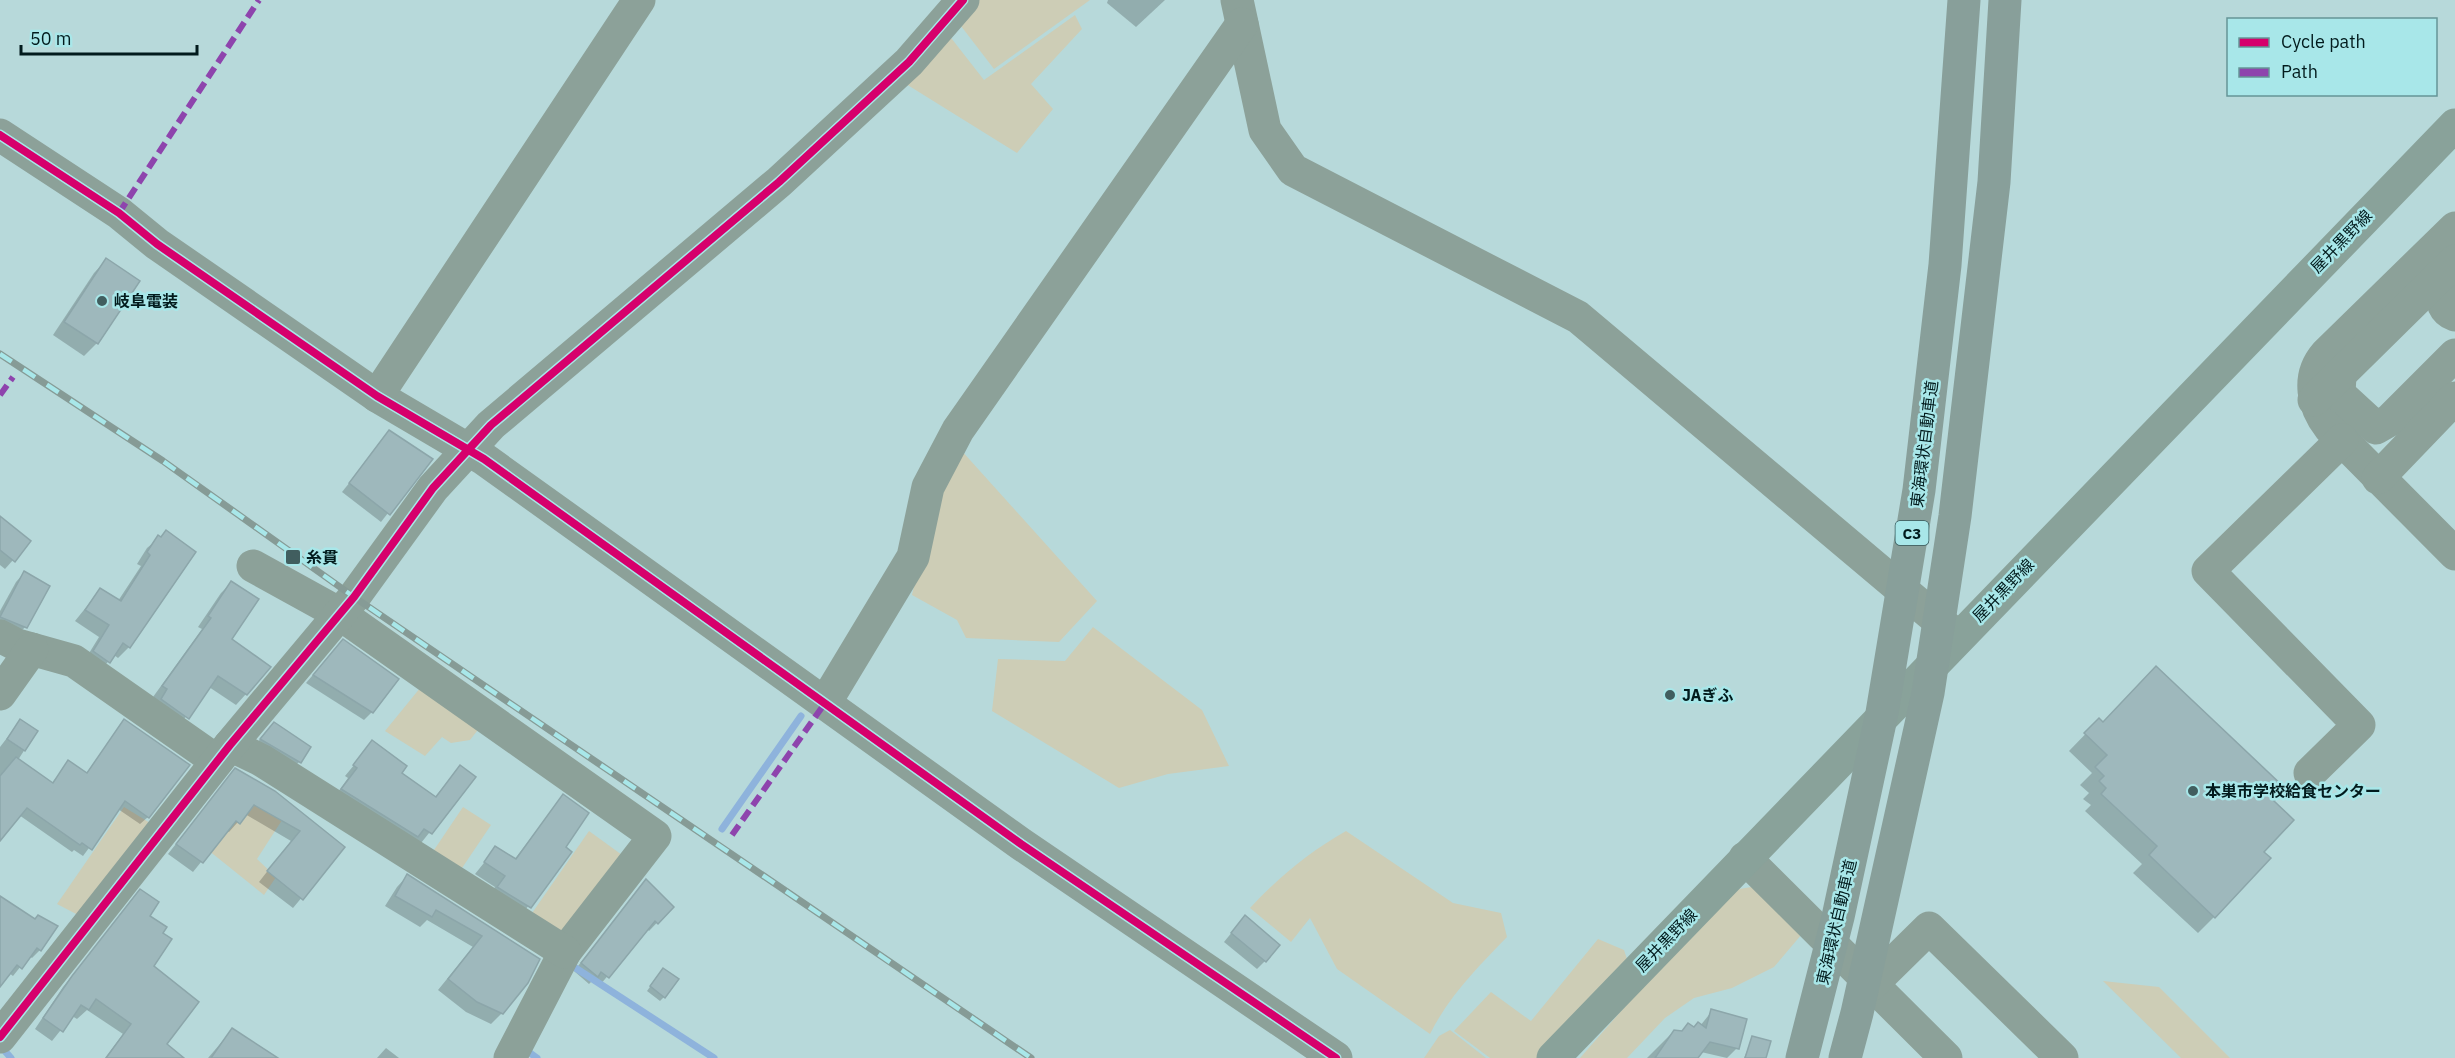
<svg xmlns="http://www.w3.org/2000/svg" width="2455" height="1058" viewBox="0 0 2455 1058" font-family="'IBM Plex Sans','Noto Sans JP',sans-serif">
<rect width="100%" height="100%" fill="#b7d9da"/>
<!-- green -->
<g fill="#cdcdb6">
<path d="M 941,0 L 1090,0 L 994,69 Z"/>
<path d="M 1075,15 L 1082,29 L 1031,84 L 1053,109 L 1017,153 L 906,84 L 948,34 L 984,80 Z"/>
<path d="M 961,450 L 1097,601 L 1059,642 L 966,638 L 957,620 L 912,595 L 936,491 Z"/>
<path d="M 1093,627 L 1202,710 L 1229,766 L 1168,774 L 1119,788 L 992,711 L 998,659 L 1065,661 Z"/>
<path d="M 425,682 L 484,722 L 470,740 L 451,743 L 442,737 L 425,756 L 385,731 Z"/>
<path d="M 245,796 L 284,817 L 257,859 L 276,877 L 264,895 L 208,850 Z"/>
<path d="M 124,807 L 155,826 L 80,916 L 57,904 Z"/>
<path d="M 463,807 L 491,825 L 460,871 L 432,853 Z"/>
<path d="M 589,831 L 629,860 L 571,932 L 554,933 L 530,916 Z"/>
<path d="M 1346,831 L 1453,903 L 1501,913 L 1507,937 C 1478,967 1449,996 1430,1034 L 1337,969 L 1310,918 L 1291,942 L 1250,908 C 1279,877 1309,852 1346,831 Z"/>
<path d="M 1757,886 L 1802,934 L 1774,967 L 1732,988 L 1694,998 L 1665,1018 L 1627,1058 L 1580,1058 L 1657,970 L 1734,890 Z"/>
<path d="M 1598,939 L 1624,950 L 1627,959 L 1540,1058 L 1490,1058 L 1454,1031 L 1491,992 L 1531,1021 Z"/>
<path d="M 2103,981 L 2159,987 L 2230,1058 L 2181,1058 Z"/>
<path d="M 1450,1030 L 1486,1058 L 1424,1058 L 1439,1036 Z"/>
</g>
<!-- shadow -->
<g fill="#0003">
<path d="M 1108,0 L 1165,0 L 1136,27 L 1107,3 Z"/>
<path d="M 106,260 L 138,282 L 97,343 L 84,356 L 53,335 L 94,273 Z"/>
<path d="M 390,432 L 430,459 L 381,522 L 342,492 Z"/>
<path d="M 0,518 L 29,542 L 5,569 L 0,565 Z"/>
<path d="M 166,532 L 194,552 L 129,647 L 118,658 L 114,655 L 98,673 L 83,663 L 99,637 L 75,621 L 100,590 L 118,601 L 141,566 L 137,564 L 147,548 Z"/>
<path d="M 24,573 L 25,627 L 17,636 L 0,629 L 0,611 L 16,582 Z"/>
<path d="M 231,583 L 230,640 L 246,694 L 236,705 L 209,687 L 177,728 L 153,697 L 202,629 L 198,627 L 221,593 Z"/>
<path d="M 335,649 L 372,712 L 364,720 L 306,683 Z"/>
<path d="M 2099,720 L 2272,801 L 2262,852 L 2214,917 L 2198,933 L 2133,873 L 2142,864 L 2085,811 L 2091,805 L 2083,799 L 2089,793 L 2080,785 L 2092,773 L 2069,751 Z"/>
<path d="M 20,721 L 36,732 L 18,760 L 51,784 L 69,762 L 86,774 L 124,721 L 148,817 L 140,824 L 118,809 L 83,856 L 74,850 L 72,852 L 19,815 L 0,836 L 0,747 Z"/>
<path d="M 266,732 L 299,762 L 291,770 L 253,748 Z"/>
<path d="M 373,742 L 400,773 L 434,798 L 460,767 L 474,777 L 421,843 L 333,799 L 348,778 L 345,776 Z"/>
<path d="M 226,780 L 343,848 L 293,908 L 259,882 L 291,841 L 245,814 L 229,832 L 226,831 L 193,872 L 168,854 Z"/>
<path d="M 563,796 L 564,848 L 546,883 L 519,918 L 488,898 L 495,887 L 475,874 L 496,848 L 514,860 Z"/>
<path d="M 407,876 L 538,959 L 502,1013 L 491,1024 L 466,1012 L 438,990 L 473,947 L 427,920 L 420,927 L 385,906 L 397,887 Z"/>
<path d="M 646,881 L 672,907 L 649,931 L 647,929 L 600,985 L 593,980 L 589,984 L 574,971 Z"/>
<path d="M 140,891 L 148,917 L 152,966 L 164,1044 L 182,1058 L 105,1058 L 123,1034 L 87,1010 L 77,1019 L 72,1016 L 52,1041 L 35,1029 L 63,987 Z"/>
<path d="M 0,898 L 40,950 L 32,958 L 29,956 L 13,976 L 9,973 L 0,984 Z"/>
<path d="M 1237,926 L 1265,961 L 1257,969 L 1224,942 Z"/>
<path d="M 660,973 L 664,997 L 660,1001 L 647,991 Z"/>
<path d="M 1712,1011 L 1737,1048 L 1727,1058 L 1701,1052 L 1697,1058 L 1647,1058 L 1674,1031 L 1681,1033 L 1700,1026 Z"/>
<path d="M 232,1030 L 274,1058 L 208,1058 Z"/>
<path d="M 1753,1037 L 1764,1058 L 1744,1058 Z"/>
<path d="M 386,1048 L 399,1058 L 377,1058 Z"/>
</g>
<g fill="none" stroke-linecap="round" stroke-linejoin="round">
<!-- stream -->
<g stroke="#8eb3dc" stroke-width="7">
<path d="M 722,829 L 801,716"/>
<path d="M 574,967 L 714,1058"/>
<path d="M 4,1050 L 11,1058"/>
<path d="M 526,1050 L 537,1058"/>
</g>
</g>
<!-- building -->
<g fill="#9eb8bc" stroke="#8ca6aa" stroke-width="1.5">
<path d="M 106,258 L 140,281 L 98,344 L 64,322 Z"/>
<path d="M 389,430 L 433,459 L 390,515 L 349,483 Z"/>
<path d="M 0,516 L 31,541 L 15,562 L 0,550 Z"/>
<path d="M 166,530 L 196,552 L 130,648 L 123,643 L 110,663 L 93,651 L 109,625 L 85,610 L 100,588 L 121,601 L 150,555 L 147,552 L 158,535 L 161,537 Z"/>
<path d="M 24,571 L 50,586 L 27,628 L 0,617 Z"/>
<path d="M 231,581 L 259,599 L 232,639 L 271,667 L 247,695 L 218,676 L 189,719 L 161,699 L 167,689 L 162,686 L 211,618 L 208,616 Z"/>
<path d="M 343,639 L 399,679 L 373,713 L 313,675 Z"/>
<path d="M 2156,666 L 2286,789 L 2274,801 L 2294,820 L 2264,852 L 2271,858 L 2215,918 L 2149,855 L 2157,846 L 2101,794 L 2106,788 L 2099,781 L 2104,776 L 2095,767 L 2107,755 L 2084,733 L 2099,718 L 2103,722 Z"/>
<path d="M 20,719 L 38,731 L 25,751 L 7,739 Z"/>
<path d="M 124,719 L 190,765 L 149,818 L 125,801 L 92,850 L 82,843 L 80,845 L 27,808 L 0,841 L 0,776 L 16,757 L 53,783 L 68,760 L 87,773 Z"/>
<path d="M 274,722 L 311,747 L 301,763 L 260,739 Z"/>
<path d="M 372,740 L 407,766 L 402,773 L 436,797 L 460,765 L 476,777 L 432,834 L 424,829 L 418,837 L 341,789 L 357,768 L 353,765 Z"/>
<path d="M 235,768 L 275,791 L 345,847 L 303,900 L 267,871 L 300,831 L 254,805 L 240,824 L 236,821 L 203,863 L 176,844 Z"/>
<path d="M 563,794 L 589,813 L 566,847 L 572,852 L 531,908 L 497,887 L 505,876 L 484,862 L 495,846 L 516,859 Z"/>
<path d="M 407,874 L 540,959 L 528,983 L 503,1014 L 477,1002 L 448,979 L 482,936 L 436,910 L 432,917 L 395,896 Z"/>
<path d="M 646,879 L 674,907 L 658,924 L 655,921 L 609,978 L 601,972 L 598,977 L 581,963 Z"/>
<path d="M 140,889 L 159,902 L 150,916 L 167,927 L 163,933 L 172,939 L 154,966 L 199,1002 L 167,1044 L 184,1058 L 106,1058 L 131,1024 L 96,999 L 89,1010 L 81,1005 L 63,1032 L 43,1018 L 72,976 Z"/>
<path d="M 0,896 L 35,919 L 38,915 L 58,926 L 41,951 L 37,948 L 22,969 L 17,965 L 0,987 Z"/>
<path d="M 1245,915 L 1280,945 L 1266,962 L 1231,933 Z"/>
<path d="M 663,968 L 679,979 L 665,998 L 650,986 Z"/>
<path d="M 1711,1009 L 1747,1019 L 1739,1049 L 1710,1042 L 1698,1058 L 1655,1058 L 1674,1030 L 1682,1031 L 1688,1023 L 1694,1027 L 1698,1022 L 1706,1028 Z"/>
<path d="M 232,1028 L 278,1058 L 211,1058 Z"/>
<path d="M 1752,1036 L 1771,1041 L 1766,1058 L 1745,1058 Z"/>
</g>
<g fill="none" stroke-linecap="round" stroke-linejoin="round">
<!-- minor -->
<g stroke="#8ca199" stroke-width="33">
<path d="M 1237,0 L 1265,130 L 1293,170 L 1578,317 L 1958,637"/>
<path d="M 0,135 L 119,213 L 157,244 L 377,396 L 484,459 L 1021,844 L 1336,1058"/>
<path d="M 2455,228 L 2326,354 C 2306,377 2313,406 2330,428 L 2455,554"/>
<path d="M 2455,283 L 2444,291 C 2440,301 2444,311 2455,315"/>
<path d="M 2340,375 L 2339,394 L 2376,428 L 2390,420 L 2455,355"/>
<path d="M 377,396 L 639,0"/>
<path d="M 2314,400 L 2455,261"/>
<path d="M 2378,478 L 2455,398"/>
<path d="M 253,566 L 340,614 L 655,836 L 565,952 L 510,1058"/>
<path d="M 0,636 L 17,645 L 74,661 L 217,761"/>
<path d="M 0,694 L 32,649"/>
<path d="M 825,703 L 913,557 L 928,487 L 958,430 L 1242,24"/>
<path d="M 230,745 L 261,760 L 565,952"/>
<path d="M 2310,773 L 2359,725 L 2208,571 L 2342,440"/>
<path d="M 1745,858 L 1946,1058"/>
<path d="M 1871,985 L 1929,928 L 2062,1058"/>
<path d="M 0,1037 L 230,745 L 354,597 L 433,488 L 491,425 L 779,182 L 909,62 L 963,0"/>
</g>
<!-- major -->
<path stroke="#89a29a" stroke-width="33" d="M 1553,1058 L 2455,125"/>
<!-- highway -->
<g stroke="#889f9a" stroke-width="33">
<path d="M 1802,1058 L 1838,917 L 1882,713 L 1919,490 L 1945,265 L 1964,0"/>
<path d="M 1845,1058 L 1857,1013 L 1928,693 L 1955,516 L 1994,182 L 2005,0"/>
</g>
<!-- rail casing -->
<g stroke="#869b96" stroke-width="7">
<path id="rail" d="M 0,354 L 163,461 L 354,597 L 1031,1058"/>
</g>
<!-- rail -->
<use href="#rail" stroke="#a8e7e9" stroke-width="4.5" stroke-dasharray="14" stroke-linecap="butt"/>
<!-- quiet -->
<g stroke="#8e44ad" stroke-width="6" stroke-dasharray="12 6" stroke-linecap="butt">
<path d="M 119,213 L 259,0"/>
<path d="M 0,395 L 13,377"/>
<path d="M 732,835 L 825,703"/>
</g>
<!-- cycleway casing -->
<g stroke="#a8e7e9" stroke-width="11">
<g id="cycleway">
<path d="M 0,135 L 119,213 L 157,244 L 377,396 L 484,459 L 1021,844 L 1336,1058"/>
<path d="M 0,1037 L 230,745 L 354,597 L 433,488 L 491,425 L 779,182 L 909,62 L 963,0"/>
</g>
</g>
<!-- cycleway -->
<use href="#cycleway" stroke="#d6006c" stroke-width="8"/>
</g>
<!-- markers -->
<g fill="#415e5f" stroke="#a8e7e9" stroke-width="2">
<circle cx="102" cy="301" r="6"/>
<rect x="285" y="549" width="16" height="16" rx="3"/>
<circle cx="1670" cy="695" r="6"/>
<circle cx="2193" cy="791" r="6"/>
</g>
<g text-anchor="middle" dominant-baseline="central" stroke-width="5" stroke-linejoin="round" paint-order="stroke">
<!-- shield labels -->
<rect fill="#a8e7e9" stroke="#34585a" stroke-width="1.5" x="1895.5" y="521" width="33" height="24" rx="4.5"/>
<g font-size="15" font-weight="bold" fill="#021b1d">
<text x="1912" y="533">C3</text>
</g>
<!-- street labels -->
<g font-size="16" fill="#021b1d" stroke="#a8e7e9">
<text transform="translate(2341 241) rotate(-46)">屋井黒野線</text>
<text transform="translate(1924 444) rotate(-83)">東海環状自動車道</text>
<text transform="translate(2003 590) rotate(-46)">屋井黒野線</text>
<text transform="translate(1836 922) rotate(-77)">東海環状自動車道</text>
<text transform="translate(1666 940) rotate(-46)">屋井黒野線</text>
</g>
<!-- poi labels -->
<g font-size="16" font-weight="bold" fill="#021b1d" stroke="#a8e7e9" text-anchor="start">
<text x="114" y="301">岐阜電装</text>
<text x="306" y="557">糸貫</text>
<text x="1682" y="695">JAぎふ</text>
<text x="2205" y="791">本巣市学校給食センター</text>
</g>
</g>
<!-- legend -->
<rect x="2227" y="18" width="210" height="78" fill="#a8e7e9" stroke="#669597" stroke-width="1.5"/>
<rect x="2239" y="38" width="30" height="9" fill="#d6006c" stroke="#669597" stroke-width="1.5"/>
<text x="2281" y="48" font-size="18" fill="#021b1d">Cycle path</text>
<rect x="2239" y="68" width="30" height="9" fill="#8e44ad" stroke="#669597" stroke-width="1.5"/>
<text x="2281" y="78" font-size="18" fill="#021b1d">Path</text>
<!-- scale -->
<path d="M21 45v9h176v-9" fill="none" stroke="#021b1d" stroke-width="3"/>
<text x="30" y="45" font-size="18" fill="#021b1d" stroke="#a8e7e9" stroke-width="4.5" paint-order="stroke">50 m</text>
</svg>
